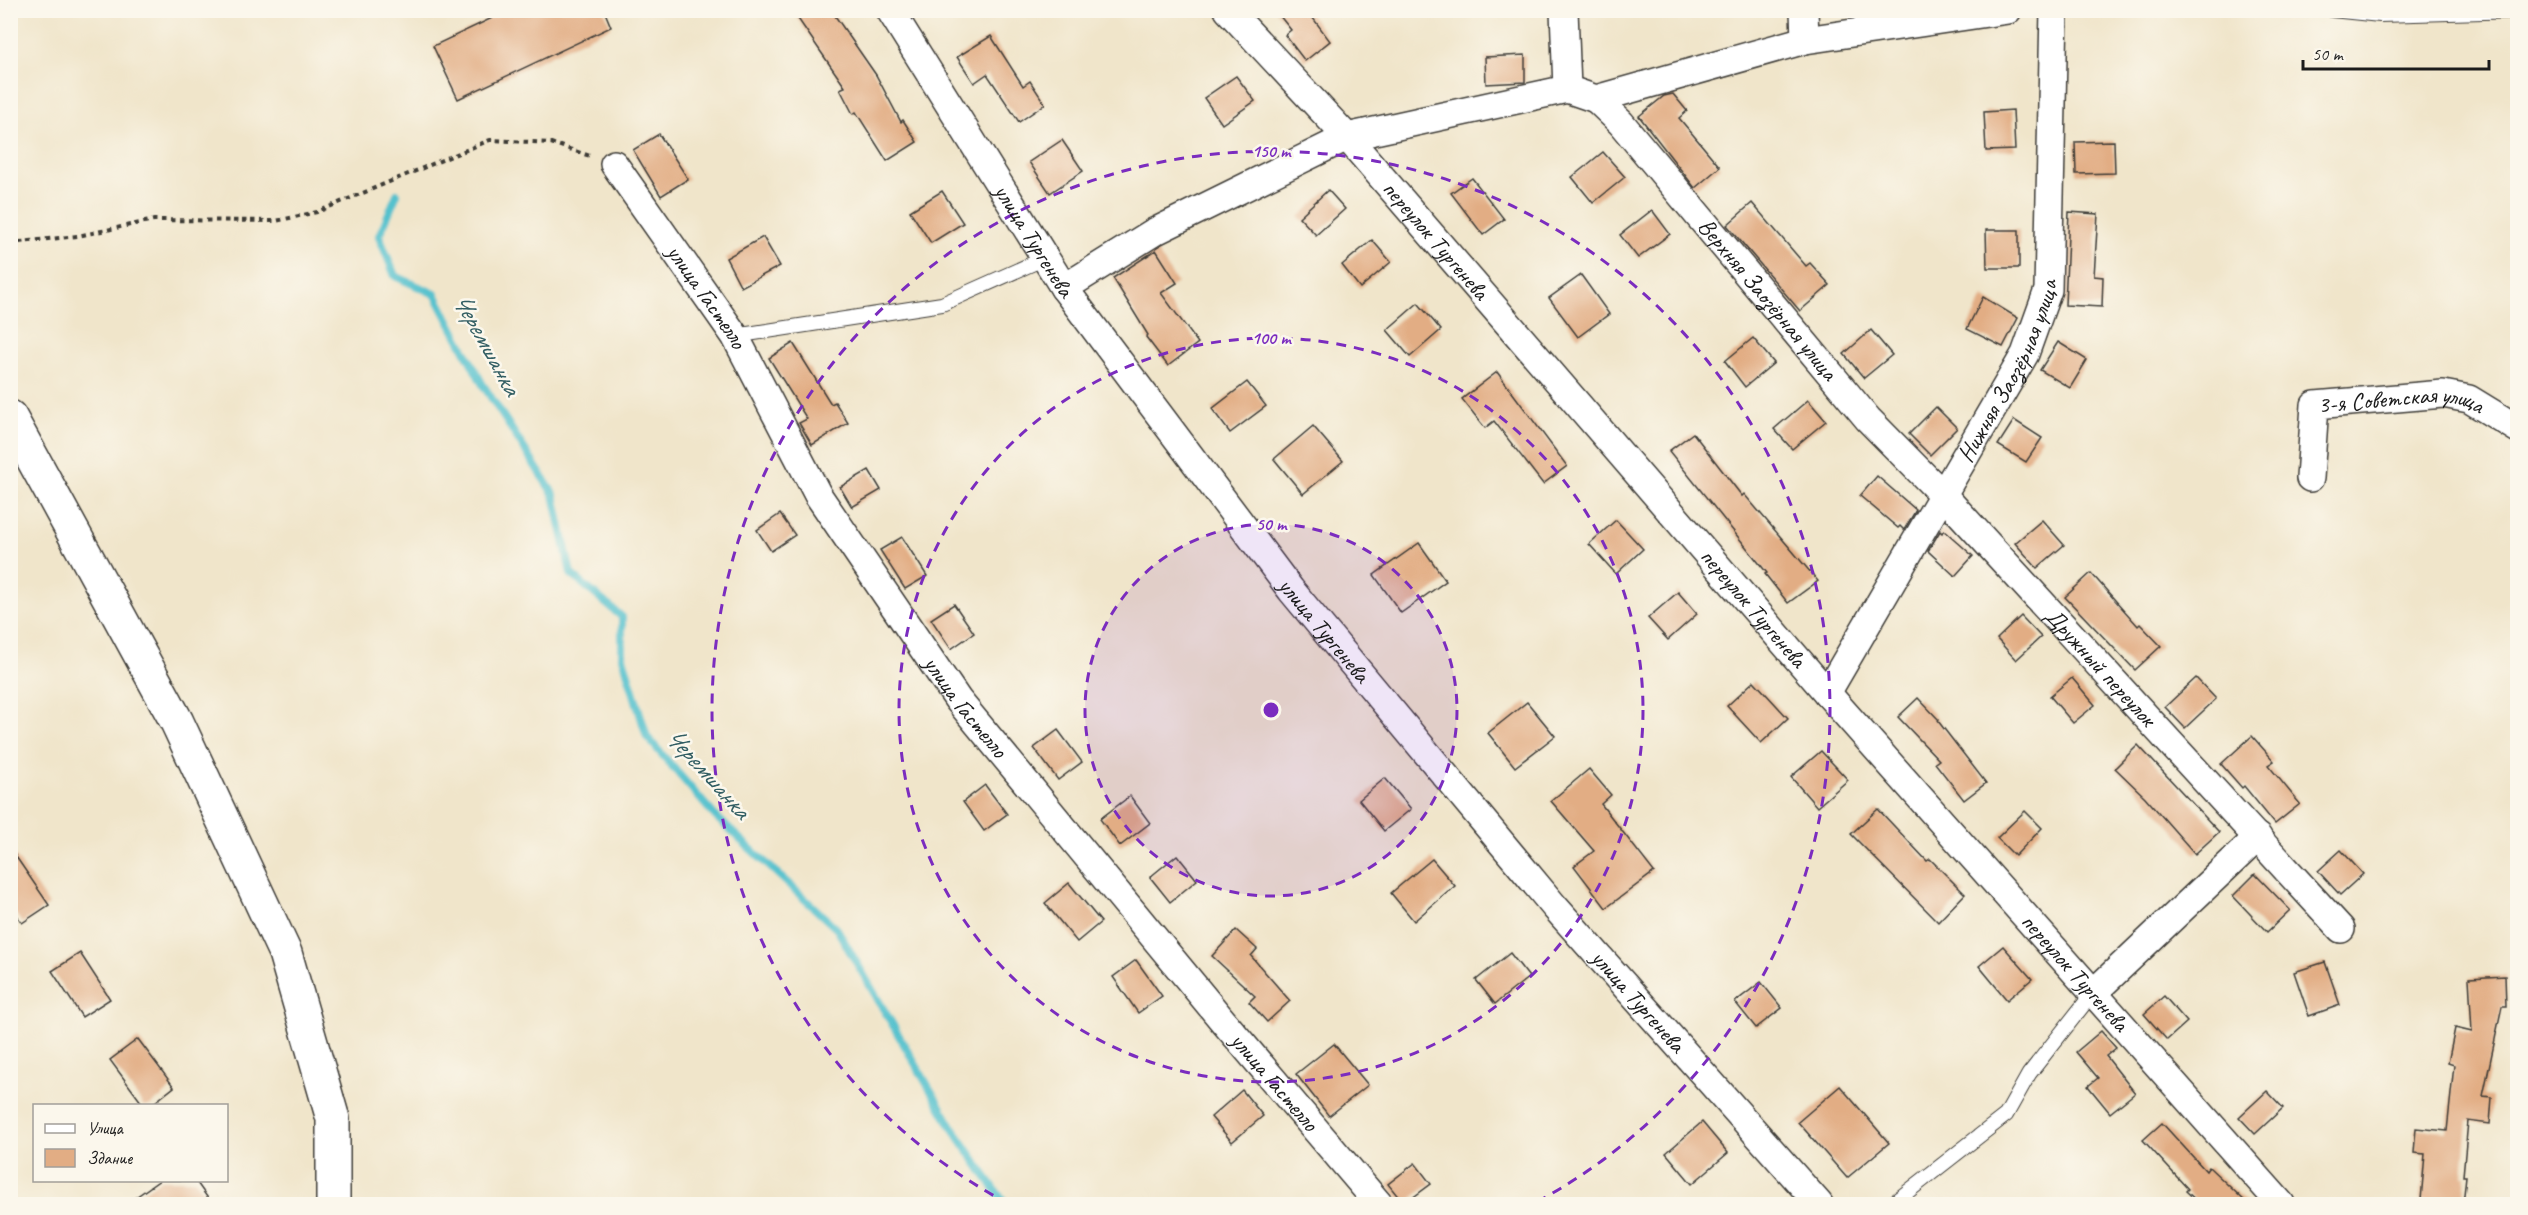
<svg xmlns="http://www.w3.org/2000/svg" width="2528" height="1215" viewBox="0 0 2528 1215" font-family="Caveat,sans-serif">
<rect width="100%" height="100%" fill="#fbf7ec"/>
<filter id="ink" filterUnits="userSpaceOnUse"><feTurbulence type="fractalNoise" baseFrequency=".0167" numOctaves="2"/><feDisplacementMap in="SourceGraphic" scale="12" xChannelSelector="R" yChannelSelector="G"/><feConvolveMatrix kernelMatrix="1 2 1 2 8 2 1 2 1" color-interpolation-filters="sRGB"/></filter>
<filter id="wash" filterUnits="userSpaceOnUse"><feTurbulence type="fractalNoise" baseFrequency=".008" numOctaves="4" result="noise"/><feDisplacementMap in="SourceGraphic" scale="24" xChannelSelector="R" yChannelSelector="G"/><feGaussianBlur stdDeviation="1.35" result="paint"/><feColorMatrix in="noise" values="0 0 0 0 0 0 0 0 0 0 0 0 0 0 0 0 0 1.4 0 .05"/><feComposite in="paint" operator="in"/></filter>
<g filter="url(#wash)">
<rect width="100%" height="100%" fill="#f0e5ca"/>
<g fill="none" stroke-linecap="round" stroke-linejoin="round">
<!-- stream -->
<path stroke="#54c1cd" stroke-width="8" d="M 397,194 L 379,236 L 395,276 L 435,294 L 483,385 L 554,495 L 571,574 L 622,617 L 622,654 L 647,737 L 715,816 L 837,929 L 952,1127 L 1005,1204"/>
</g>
<g id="blocks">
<!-- building -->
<g fill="#e2ad84">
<path d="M 509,10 L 604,10 L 611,27 L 458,99 L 433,46 Z"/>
<path d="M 792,10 L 831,10 L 876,75 L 901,122 L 903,120 L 917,142 L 887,161 L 856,112 L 853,114 L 840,89 L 845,87 Z"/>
<path d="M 1275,10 L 1307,10 L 1330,41 L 1305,61 L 1285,35 L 1291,30 Z"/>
<path d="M 991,36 L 1023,86 L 1030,81 L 1045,104 L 1019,122 L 987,74 L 974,83 L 957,57 Z"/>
<path d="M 1525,55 L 1525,82 L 1486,84 L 1485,57 Z"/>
<path d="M 1236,76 L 1255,101 L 1222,124 L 1204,98 Z"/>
<path d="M 1673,94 L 1687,111 L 1679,118 L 1720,167 L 1695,188 L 1639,116 L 1664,96 Z"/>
<path d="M 2013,110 L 2015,150 L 1986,151 L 1984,112 Z"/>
<path d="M 659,134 L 688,179 L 661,196 L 633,150 Z"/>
<path d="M 1062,140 L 1083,171 L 1050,193 L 1029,162 Z"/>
<path d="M 2114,141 L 2115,173 L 2076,174 L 2075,142 Z"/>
<path d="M 1603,152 L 1625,177 L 1593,203 L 1572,177 Z"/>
<path d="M 1472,178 L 1504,219 L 1483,235 L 1451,193 Z"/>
<path d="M 1328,190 L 1345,209 L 1316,235 L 1299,217 Z"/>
<path d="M 942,191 L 963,223 L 931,243 L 910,211 Z"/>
<path d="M 1752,203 L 1806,266 L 1810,263 L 1830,285 L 1800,311 L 1727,225 Z"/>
<path d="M 1652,210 L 1670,234 L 1638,258 L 1620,235 Z"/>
<path d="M 2069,212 L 2098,214 L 2094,276 L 2103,277 L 2102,307 L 2065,305 Z"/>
<path d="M 1986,230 L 2019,230 L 2019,268 L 1987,268 Z"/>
<path d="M 763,237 L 780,266 L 741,287 L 726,258 Z"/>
<path d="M 1372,240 L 1391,262 L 1360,288 L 1342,265 Z"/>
<path d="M 1156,250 L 1177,283 L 1161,293 L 1198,343 L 1168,366 L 1146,337 L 1148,335 L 1113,278 Z"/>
<path d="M 1581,275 L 1609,314 L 1578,337 L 1549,298 Z"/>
<path d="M 1983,297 L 2018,318 L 2003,347 L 1967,329 Z"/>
<path d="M 1418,303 L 1441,330 L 1410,357 L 1387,330 Z"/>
<path d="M 1871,330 L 1892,355 L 1864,378 L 1844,354 Z"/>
<path d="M 1753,338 L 1774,363 L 1745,387 L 1725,361 Z"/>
<path d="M 2058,342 L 2087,360 L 2070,388 L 2040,370 Z"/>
<path d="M 793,343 L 831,404 L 835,402 L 848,423 L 812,445 L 799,423 L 807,419 L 769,358 Z"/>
<path d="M 1497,372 L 1567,466 L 1543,484 L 1494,421 L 1485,428 L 1462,399 Z"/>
<path d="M 1247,382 L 1266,406 L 1230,433 L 1212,409 Z"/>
<path d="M 1808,400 L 1826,421 L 1792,449 L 1774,429 Z"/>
<path d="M 1936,407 L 1957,428 L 1930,455 L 1909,434 Z"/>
<path d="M 2014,420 L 2042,438 L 2026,462 L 1998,445 Z"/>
<path d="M 1313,426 L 1343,461 L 1303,494 L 1274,459 Z"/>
<path d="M 1693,433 L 1742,496 L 1744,494 L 1818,581 L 1788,603 L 1765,574 L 1767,573 L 1669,451 Z"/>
<path d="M 869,470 L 881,490 L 852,507 L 840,487 Z"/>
<path d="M 1877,476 L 1916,510 L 1904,530 L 1900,526 L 1898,528 L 1860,496 Z"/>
<path d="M 780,514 L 795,535 L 771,551 L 757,530 Z"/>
<path d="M 1616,520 L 1643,549 L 1616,574 L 1589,544 Z"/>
<path d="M 2042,520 L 2064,545 L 2037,568 L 2015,543 Z"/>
<path d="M 1944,530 L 1973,556 L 1955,576 L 1928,551 L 1940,531 L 1942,533 Z"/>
<path d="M 902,537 L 927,576 L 905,589 L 880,550 Z"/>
<path d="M 1419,543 L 1446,581 L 1401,613 L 1374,575 Z"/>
<path d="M 2091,573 L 2138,626 L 2140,624 L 2161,646 L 2135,670 L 2065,597 Z"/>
<path d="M 1678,592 L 1697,614 L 1668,640 L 1648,618 Z"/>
<path d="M 954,604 L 974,633 L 951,649 L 931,619 Z"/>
<path d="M 2021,616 L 2041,637 L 2016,660 L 1997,639 Z"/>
<path d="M 2072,678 L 2095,705 L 2073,723 L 2050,696 Z"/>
<path d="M 2196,678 L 2216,699 L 2185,728 L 2165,707 Z"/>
<path d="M 1754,681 L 1788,718 L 1761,743 L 1727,706 Z"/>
<path d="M 1918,698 L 1939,720 L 1938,721 L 1986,783 L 1964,800 L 1935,763 L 1939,760 L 1898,717 Z"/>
<path d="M 1527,702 L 1555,736 L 1515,767 L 1488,733 Z"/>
<path d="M 1058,730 L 1082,762 L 1058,780 L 1034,748 Z"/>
<path d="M 2252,736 L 2274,761 L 2268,765 L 2300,804 L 2275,824 L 2244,786 L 2242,788 L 2221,764 Z"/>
<path d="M 2138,745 L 2219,832 L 2195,854 L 2145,797 L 2115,768 Z"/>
<path d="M 1821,751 L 1848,780 L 1817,807 L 1791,777 Z"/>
<path d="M 1589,769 L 1611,795 L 1601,804 L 1654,872 L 1606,908 L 1574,866 L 1594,851 L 1551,801 Z"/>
<path d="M 1385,778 L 1411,809 L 1384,831 L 1359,800 Z"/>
<path d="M 985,785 L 1007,814 L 984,831 L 963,802 Z"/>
<path d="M 1130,796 L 1150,823 L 1120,846 L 1100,819 Z"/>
<path d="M 1878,809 L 1927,861 L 1930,859 L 1965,894 L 1938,922 L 1851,834 Z"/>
<path d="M 2025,811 L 2042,828 L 2015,856 L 1997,838 Z"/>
<path d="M 10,848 L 49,905 L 22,923 L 10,906 Z"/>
<path d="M 2341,850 L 2363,874 L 2340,895 L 2318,871 Z"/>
<path d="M 1177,855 L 1197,880 L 1170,902 L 1150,877 Z"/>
<path d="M 1432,859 L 1455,886 L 1414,921 L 1391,893 Z"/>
<path d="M 2255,874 L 2290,910 L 2267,932 L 2233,896 Z"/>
<path d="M 1069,883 L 1101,922 L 1077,942 L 1045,903 Z"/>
<path d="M 1236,930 L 1257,949 L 1251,956 L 1290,1001 L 1267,1022 L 1249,1002 L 1255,996 L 1212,956 Z"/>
<path d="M 2003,946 L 2032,979 L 2007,1000 L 1979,966 Z"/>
<path d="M 80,953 L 110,999 L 82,1017 L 52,971 Z"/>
<path d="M 1510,953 L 1529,977 L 1495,1004 L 1476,980 Z"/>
<path d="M 1136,960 L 1162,996 L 1138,1013 L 1113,977 Z"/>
<path d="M 2325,962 L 2340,1005 L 2309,1016 L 2294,972 Z"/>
<path d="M 2505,976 L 2506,1006 L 2502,1006 L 2483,1096 L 2492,1097 L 2490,1124 L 2468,1121 L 2463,1176 L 2466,1176 L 2463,1204 L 2421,1200 L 2425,1154 L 2414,1153 L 2416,1128 L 2447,1131 L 2454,1065 L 2448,1063 L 2455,1028 L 2472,1032 L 2469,978 Z"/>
<path d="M 1761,982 L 1782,1008 L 1756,1028 L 1735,1002 Z"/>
<path d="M 2164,996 L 2187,1022 L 2167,1040 L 2144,1014 Z"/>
<path d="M 2101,1031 L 2116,1048 L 2106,1056 L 2135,1093 L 2110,1113 L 2088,1086 L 2098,1078 L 2076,1052 Z"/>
<path d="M 138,1039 L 174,1087 L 150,1106 L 144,1106 L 110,1060 Z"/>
<path d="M 1334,1044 L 1368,1085 L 1329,1116 L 1296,1074 Z"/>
<path d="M 1840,1086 L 1889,1143 L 1847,1178 L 1798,1122 Z"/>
<path d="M 1242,1090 L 1263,1116 L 1232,1142 L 1211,1117 Z"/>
<path d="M 2267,1091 L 2283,1108 L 2255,1134 L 2239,1117 Z"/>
<path d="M 1702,1122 L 1728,1153 L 1692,1184 L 1666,1153 Z"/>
<path d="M 2162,1123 L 2206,1171 L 2209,1167 L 2248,1204 L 2200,1204 L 2186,1191 L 2188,1189 L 2143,1140 Z"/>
<path d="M 1415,1163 L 1431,1184 L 1404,1204 L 1388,1184 Z"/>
<path d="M 160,1180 L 195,1180 L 212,1204 L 126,1204 Z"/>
</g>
</g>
</g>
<g filter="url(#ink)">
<use href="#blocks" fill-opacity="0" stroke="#3c3a36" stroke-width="1.5"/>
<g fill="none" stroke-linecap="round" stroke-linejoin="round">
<!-- service casing -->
<g stroke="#3c3a36" stroke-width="16">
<g id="service">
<path d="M 2332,10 L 2380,15 L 2518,11"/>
<path d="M 735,336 L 942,304 L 1045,258"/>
<path d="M 1892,1204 L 2006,1115 L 2029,1074 L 2092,994"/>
</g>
</g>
<!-- minor casing -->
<g stroke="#3c3a36" stroke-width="30">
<g id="minor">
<path id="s1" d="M 890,10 L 1064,288 L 1291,590 L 1554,906 L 1819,1204"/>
<path id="s2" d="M 1228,10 L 1347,137 L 1827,693 L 2281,1204"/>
<path d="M 1564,10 L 1567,89"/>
<path d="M 1804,10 L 1805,40"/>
<path id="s3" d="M 1596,99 L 1621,123 L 1868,419 L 1943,495 L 2341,929"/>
<path id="s4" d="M 614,164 L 735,336 L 818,495 L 958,700 L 1223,1021 L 1379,1204"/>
<path d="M 1064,288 L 1154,232 L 1347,137 L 1567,89 L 1596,99 L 1805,40 L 2008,10"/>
<path id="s5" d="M 2310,478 L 2315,405 L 2443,394 L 2469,399 L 2518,429"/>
<path id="s6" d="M 1827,693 L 2025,354 L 2048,290 L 2054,10"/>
<path d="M 2092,994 L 2258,837"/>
</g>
</g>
<!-- tertiary casing -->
<g stroke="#3c3a36" stroke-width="36">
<path id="tertiary" d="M 10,417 L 177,722 L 285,953 L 333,1119 L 333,1204"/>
</g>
<!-- path -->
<path stroke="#3c3a36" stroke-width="4" stroke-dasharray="4.5 4.5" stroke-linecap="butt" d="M 10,243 L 78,236 L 154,220 L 276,221 L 317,212 L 490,140 L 551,143 L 590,156"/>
<!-- service -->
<use href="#service" stroke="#fff" stroke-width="14"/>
<!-- minor -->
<use href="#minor" stroke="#fff" stroke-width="27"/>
<!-- tertiary -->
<use href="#tertiary" stroke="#fff" stroke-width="33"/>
</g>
</g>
<!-- distance rings -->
<circle cx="1271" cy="710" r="186" fill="#7b2cbf" fill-opacity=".12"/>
<g fill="none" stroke="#7b2cbf" stroke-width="3" stroke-dasharray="10 8">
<circle cx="1271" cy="710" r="186"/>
<circle cx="1271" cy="710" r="372"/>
<path d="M1009 1204A559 559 0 1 1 1533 1204"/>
</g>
<g text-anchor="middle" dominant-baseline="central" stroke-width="5" stroke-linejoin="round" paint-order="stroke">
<!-- street labels -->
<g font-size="24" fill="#1c1c1c" stroke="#fbf7ec">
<text stroke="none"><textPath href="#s1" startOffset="272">улица Тургенева</textPath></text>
<text stroke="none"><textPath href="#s2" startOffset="310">переулок Тургенева</textPath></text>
<text stroke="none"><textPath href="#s4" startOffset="162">улица Гастелло</textPath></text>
<text stroke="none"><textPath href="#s3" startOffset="264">Верхняя Заозёрная улица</textPath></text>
<text stroke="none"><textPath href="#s6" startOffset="370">Нижняя Заозёрная улица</textPath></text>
<text stroke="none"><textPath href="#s5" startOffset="160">3-я Советская улица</textPath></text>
<text stroke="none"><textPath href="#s2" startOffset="796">переулок Тургенева</textPath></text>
<text stroke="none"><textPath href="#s1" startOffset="758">улица Тургенева</textPath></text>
<text stroke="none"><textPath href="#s3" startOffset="760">Дружный переулок</textPath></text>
<text stroke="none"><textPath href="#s4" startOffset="648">улица Гастелло</textPath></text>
<text stroke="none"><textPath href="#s2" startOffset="1282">переулок Тургенева</textPath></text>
<text stroke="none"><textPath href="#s1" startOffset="1244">улица Тургенева</textPath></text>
<text stroke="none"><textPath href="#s4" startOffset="1134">улица Гастелло</textPath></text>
</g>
<!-- water labels -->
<g font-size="26" font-style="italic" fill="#325e63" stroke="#fbf7ec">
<text transform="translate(487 344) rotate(61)">Черемшанка</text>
<text transform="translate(708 773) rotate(48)">Черемшанка</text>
</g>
</g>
<circle cx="1271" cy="710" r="9" fill="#7b2cbf" stroke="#fbf7ec" stroke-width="3"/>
<g font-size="18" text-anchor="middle" font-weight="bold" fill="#7b2cbf" stroke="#fbf7ec" stroke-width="5" stroke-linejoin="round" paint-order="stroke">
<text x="1271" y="157">150 m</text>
<text x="1271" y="344">100 m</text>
<text x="1271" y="530">50 m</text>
</g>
<!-- margin -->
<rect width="2528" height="1215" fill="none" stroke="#fbf7ec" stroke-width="36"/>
<!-- legend -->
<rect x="33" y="1104" width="195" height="78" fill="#fbf7ec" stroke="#a29f99" stroke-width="1.5"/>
<rect x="45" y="1124" width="30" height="9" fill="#ffffff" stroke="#a29f99" stroke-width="1.5"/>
<text x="87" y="1134" font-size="18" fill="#1c1c1c">Улица</text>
<rect x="45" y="1149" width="30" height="18" fill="#e2ad84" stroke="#a29f99" stroke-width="1.5"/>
<text x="87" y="1164" font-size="18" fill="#1c1c1c">Здание</text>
<!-- scale -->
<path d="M2303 60v9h186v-9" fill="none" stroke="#1c1c1c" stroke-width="3"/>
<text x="2312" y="60" font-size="18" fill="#1c1c1c" stroke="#fbf7ec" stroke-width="4.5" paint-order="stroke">50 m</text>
</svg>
